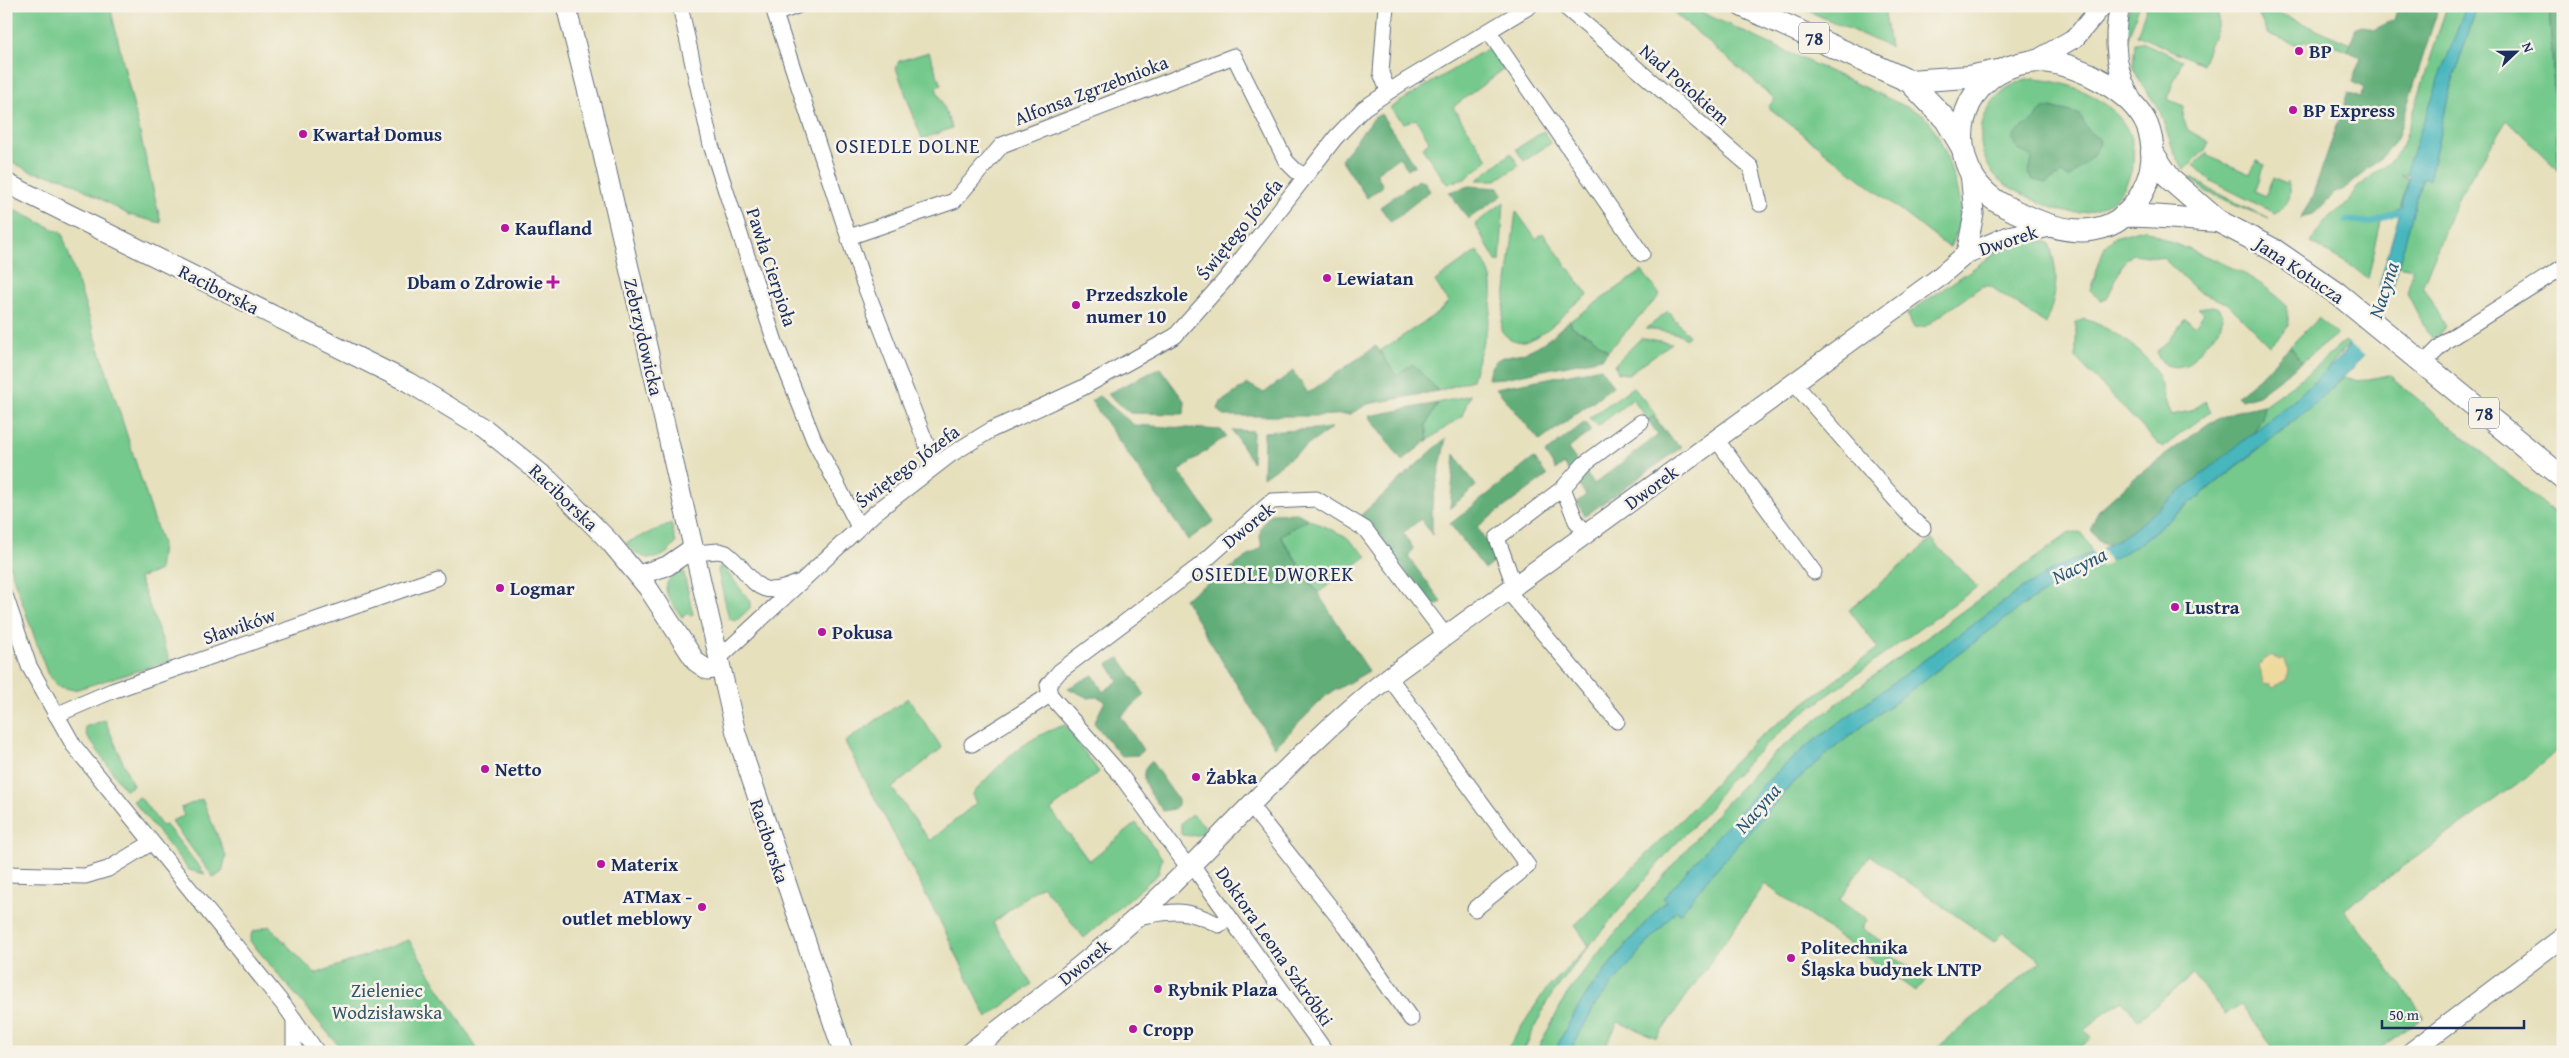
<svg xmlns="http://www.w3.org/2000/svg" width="2569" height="1058" viewBox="0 0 2569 1058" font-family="'Gentium Book Plus',serif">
<rect width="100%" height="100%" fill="#f7f3e8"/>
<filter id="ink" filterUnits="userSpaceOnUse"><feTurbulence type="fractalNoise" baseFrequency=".02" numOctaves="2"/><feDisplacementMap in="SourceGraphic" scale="10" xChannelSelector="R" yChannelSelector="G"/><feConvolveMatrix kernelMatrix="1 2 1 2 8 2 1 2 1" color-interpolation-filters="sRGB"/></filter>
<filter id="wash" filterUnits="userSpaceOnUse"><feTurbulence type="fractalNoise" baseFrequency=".0096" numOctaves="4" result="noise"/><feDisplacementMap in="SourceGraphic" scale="20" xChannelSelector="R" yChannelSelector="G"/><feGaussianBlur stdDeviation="1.12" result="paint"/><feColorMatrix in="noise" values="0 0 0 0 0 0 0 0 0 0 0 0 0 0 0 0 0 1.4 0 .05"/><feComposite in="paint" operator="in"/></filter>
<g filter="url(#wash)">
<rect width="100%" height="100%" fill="#e6e0bd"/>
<!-- green -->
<g fill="#75c98c" stroke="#487c75">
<path d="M 6,6 L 110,6 L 161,223 L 129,215 L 64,178 L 32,172 L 6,159 Z"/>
<path d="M 1674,6 L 1688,6 L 1924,115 C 1941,132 1962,193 1960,217 C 1959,227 1954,237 1950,247 L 1945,245 L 1768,107 L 1775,99 L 1672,11 Z"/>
<path d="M 1797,6 L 1884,6 L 1890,47 Z"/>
<path d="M 2130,6 L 2139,6 L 2125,47 L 2126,16 Z"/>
<path d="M 2147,6 L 2218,6 L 2218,25 L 2202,64 L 2137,35 Z"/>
<path d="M 2254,6 L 2263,6 L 2350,44 L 2347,51 L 2333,45 L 2329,51 L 2303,41 L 2301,46 L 2268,34 Z"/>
<path d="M 2447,6 L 2466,6 L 2407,175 L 2400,175 L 2409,178 L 2400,208 L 2382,217 L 2368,279 L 2353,267 L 2311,243 L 2324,222 L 2346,204 L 2358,187 L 2394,158 L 2403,145 Z"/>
<path d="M 2477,6 L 2549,6 L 2559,171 L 2507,120 L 2459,196 L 2423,285 L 2446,327 L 2433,339 L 2427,332 L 2407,293 L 2413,269 L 2398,266 L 2422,178 L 2429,179 L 2450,89 Z"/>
<path d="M 2142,42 L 2182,60 L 2167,99 L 2184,106 L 2183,118 L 2188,130 L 2209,142 L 2205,150 L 2184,171 L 2174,152 L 2159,109 L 2139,80 L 2133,67 L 2135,43 Z"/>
<path d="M 1488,48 L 1504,69 L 1453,107 L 1488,160 L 1465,179 L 1447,184 L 1422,148 L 1429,141 L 1416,119 L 1404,123 L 1390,108 Z"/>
<path d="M 929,52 L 941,85 L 936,88 L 952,128 L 922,139 L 896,68 L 899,61 Z"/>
<path d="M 2033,79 C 2084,81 2151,118 2129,178 C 2123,193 2110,205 2094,210 C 2073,217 2056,210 2037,201 C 2021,193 2004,187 1993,173 C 1965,136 1988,84 2033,79 Z"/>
<path d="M 1544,131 L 1551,143 L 1524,161 L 1516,149 Z"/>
<path d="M 2207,152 L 2208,156 L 2250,174 L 2256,161 L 2265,165 L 2255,191 L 2265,196 L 2273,178 L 2285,184 L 2287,181 C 2295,195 2287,206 2275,213 L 2211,181 L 2194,165 Z"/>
<path d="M 1511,153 L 1519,166 L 1496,180 L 1477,180 Z"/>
<path d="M 2189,178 L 2193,178 L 2211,190 L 2269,219 L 2207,192 Z"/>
<path d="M 1504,202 L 1500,262 L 1496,261 L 1475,224 Z"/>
<path d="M 6,206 L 62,233 L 162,544 L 159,571 L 139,578 L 170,661 L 74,690 L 57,686 L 47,673 L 6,556 Z"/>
<path d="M 1516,211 L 1536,239 L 1543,233 L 1588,295 C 1582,300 1574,304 1569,309 C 1554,325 1521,359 1501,330 Z"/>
<path d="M 2144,229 C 2197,257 2241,262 2287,305 L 2289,326 L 2270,346 L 2227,303 L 2200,293 L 2163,258 L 2133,254 L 2123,263 L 2107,299 L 2101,301 L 2090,290 L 2105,246 L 2114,237 Z"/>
<path d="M 2045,241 L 2049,243 C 2060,277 2057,290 2046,324 L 1990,286 L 1982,286 L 1926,326 L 1914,328 L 1907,314 L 2003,248 L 2021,242 Z"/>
<path d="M 1477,251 C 1484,261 1492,273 1492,286 C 1494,314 1479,353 1472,380 L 1438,391 L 1413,365 L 1396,376 L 1380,351 L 1439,312 L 1448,302 L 1435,281 Z"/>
<path d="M 1642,271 L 1660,295 L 1608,351 L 1591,336 L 1572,327 L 1570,321 Z"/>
<path d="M 2213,306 L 2218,308 L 2223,317 L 2219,330 L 2187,365 L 2175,367 L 2166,365 L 2159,359 L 2157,351 L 2165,345 L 2185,319 L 2195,326 L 2204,313 L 2198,308 Z"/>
<path d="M 1668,311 L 1689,336 L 1685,339 L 1680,334 L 1646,329 Z"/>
<path d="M 2318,318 L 2337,334 L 2302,362 L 2290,346 Z"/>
<path d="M 2084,319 C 2107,325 2147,352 2157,374 C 2163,388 2164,402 2171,415 L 2191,411 L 2205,401 L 2211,411 L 2162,448 L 2076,358 L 2076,323 Z"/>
<path d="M 1641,338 L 1672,343 L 1628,374 L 1618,373 L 1615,364 Z"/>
<path d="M 2345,341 L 2349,344 L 2320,377 L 2250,437 L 2262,419 L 2264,405 L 2306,375 Z"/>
<path d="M 2389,375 L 2563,520 L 2563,745 L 2525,778 L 2345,909 L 2424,1017 L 2374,1052 L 2276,1052 L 2241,1004 L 2225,1015 L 2193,975 L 2138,1020 L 2122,1000 L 2084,1029 L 2091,1038 L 2074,1052 L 1932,1052 L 2041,961 L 2003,932 L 1994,942 L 1870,855 L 1839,900 L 1867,920 L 1862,928 L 1894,950 L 1886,952 L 1928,979 L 1915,991 L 1765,884 L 1657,1038 L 1618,1022 L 1603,1052 L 1570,1052 L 1595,1005 L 1674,912 L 1676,910 L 1680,913 L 1709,877 L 1791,785 L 1839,744 L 2025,604 L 2073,575 L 2094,568 L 2139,544 L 2283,430 L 2344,377 L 2358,381 Z"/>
<path d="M 1633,387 L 1656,414 L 1648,420 L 1633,399 L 1598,426 L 1589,418 Z"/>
<path d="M 1470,395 L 1462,416 L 1428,440 L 1426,425 L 1438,403 Z"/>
<path d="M 1308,519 L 1345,536 L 1367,556 L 1318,593 L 1280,535 Z"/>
<path d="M 671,523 L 676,543 C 660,565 641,562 626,543 Z"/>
<path d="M 2074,532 L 2082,533 L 2092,552 L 2054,569 L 2017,592 L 1807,746 L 1779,770 L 1664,898 L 1667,902 L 1664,902 C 1622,949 1579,994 1555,1052 L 1536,1052 L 1567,994 L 1604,946 L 1723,806 L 1771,756 L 1849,694 L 2068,534 Z"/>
<path d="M 1932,539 C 1947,557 1962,569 1977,587 L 1795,719 L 1756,754 L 1727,783 L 1710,808 L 1669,851 L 1589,946 L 1548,1000 L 1523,1052 L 1505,1052 L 1544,992 L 1589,946 L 1575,925 L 1680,821 L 1753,742 L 1878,648 L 1849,610 Z"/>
<path d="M 719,567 L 724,568 L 750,601 L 750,608 L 736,621 L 729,619 L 718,571 Z"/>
<path d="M 683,569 L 693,614 L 690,616 L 688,613 L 682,617 C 667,596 655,585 683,569 Z"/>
<path d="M 908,698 L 942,748 L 892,788 L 930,841 L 976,803 L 972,795 C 999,764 1025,737 1065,725 L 1099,772 L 1051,810 L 1089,861 L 1136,823 L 1162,858 L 1158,874 L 1084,938 L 1042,885 L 993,923 L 1032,984 L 987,1018 L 943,927 L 845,742 Z"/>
<path d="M 105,720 L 133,786 L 125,790 L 86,734 L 85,727 Z"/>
<path d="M 140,797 L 162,826 L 166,825 L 205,874 L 189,870 L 133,801 Z"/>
<path d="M 202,799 L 226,856 L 222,872 L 214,878 L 171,821 L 184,816 L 181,808 Z"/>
<path d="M 1190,815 L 1193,815 L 1204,825 L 1203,833 C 1196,836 1188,837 1181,834 L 1181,823 Z"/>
<path d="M 269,926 L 315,974 L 409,940 L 479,1052 L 344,1052 L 250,941 L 252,932 Z"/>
</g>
<!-- forest -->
<g fill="#60ad78" stroke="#3e6e6b">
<path d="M 2398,6 L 2439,6 L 2396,141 L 2380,159 L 2344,189 L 2335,193 L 2313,215 L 2300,218 L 2310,202 L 2349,92 L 2360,97 L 2364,88 L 2352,82 L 2361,57 L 2347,51 L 2356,28 L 2362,26 L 2373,30 L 2394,20 Z"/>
<path d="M 2549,6 L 2563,6 L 2563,177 L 2559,171 Z"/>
<path d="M 2051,107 L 2081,115 C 2085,127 2088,132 2099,139 L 2100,143 C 2092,160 2081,166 2069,178 L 2061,174 L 2047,183 L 2033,180 L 2029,173 L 2032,158 C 2028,153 2020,152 2016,147 C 2006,135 2022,128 2030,123 C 2039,116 2036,111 2051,107 Z"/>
<path d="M 1381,114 L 1415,165 L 1408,169 L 1399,157 L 1376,173 L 1383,186 L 1367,198 L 1341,159 L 1374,118 Z"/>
<path d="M 1418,180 L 1424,181 L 1430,191 L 1391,222 L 1380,207 Z"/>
<path d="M 1470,186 L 1498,188 L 1503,195 L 1468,219 L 1449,192 Z"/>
<path d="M 1570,320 L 1572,327 L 1591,336 L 1608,351 L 1602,358 L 1504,378 L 1488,379 C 1492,349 1511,360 1532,349 C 1546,343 1558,330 1570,320 Z"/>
<path d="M 1376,346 L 1396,375 L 1413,364 L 1438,391 L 1368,404 L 1350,414 L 1316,416 L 1224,416 L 1218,409 L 1221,402 L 1248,384 L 1264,393 L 1293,371 L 1308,393 Z"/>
<path d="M 2290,346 L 2302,362 L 2258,395 L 2241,400 L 2237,396 L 2258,379 Z"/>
<path d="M 1160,368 L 1185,402 L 1184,414 L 1130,413 L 1107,394 Z"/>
<path d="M 1601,368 L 1613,386 L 1540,441 L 1496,388 Z"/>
<path d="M 1099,396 L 1134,425 L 1221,430 L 1226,436 L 1179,471 L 1214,521 L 1188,540 L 1091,401 Z"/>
<path d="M 1438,403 L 1426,425 L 1428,440 L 1402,461 L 1369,416 Z"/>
<path d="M 2264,405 L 2262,419 L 2250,437 L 2121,539 L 2110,545 L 2098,541 L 2091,528 L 2098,511 L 2137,476 L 2209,423 L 2233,412 Z"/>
<path d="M 1654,416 L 1669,437 L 1682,447 L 1585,516 L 1577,502 L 1586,495 L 1564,464 L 1556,470 L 1545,453 L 1585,422 L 1591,431 L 1568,449 L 1594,484 L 1658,435 L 1648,420 Z"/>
<path d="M 1332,428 L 1263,477 L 1264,432 Z"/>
<path d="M 1232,430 L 1253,431 L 1252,462 Z"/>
<path d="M 1446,438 L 1432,505 L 1432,535 L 1421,519 L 1403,533 L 1413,548 L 1408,557 L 1442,602 L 1433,607 L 1361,515 Z"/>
<path d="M 1455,454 L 1476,486 L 1450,508 Z"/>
<path d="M 1534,458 L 1547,476 L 1477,527 L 1498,559 L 1485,569 L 1450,524 Z"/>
<path d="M 1297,513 L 1308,519 L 1280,536 L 1369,671 L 1327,695 L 1275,747 L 1184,599 L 1262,547 C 1258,532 1260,525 1271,514 Z"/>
<path d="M 1120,658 L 1145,695 L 1121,716 L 1143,750 L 1138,755 L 1121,756 L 1094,723 L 1105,701 L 1098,697 L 1088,698 L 1068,688 L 1093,675 L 1103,692 L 1118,681 L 1108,664 Z"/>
<path d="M 1151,761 L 1178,800 L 1178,805 L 1174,809 L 1163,811 C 1153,796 1133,777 1151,761 Z"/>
</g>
<!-- sand -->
<path fill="#eeda9e" stroke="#84847e" d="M 2270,656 L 2281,660 L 2284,658 L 2289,670 L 2286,681 L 2273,687 L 2271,684 L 2263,683 L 2259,664 Z"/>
<!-- water -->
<path fill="#46b6bd" stroke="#30728e" d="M 2466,6 L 2477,6 L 2450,89 L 2429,180 L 2422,178 L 2385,316 L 2374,340 L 2363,357 L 2317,402 L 2139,544 L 2116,557 L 2073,575 L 2025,604 L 1839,744 L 1791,785 L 1709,877 L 1681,913 L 1677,910 L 1675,911 L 1595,1005 L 1570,1052 L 1555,1052 C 1579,994 1623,949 1664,902 L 1667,902 L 1663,898 L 1762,786 L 1807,746 L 2017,592 L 2054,569 L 2110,545 L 2130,532 L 2289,404 L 2341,357 L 2358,331 L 2379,286 L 2410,176 L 2407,175 L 2409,162 Z"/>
<!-- pier -->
<g fill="#e6e0bd">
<path d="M 2376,285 L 2393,299 L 2377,342 L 2366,357 L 2348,342 L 2367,309 Z"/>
<path d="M 2101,546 L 2110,562 L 2101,567 L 2091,550 Z"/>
</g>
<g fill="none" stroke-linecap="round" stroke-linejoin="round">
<!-- stream -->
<path stroke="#46b6bd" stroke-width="5.5" d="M 2346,220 L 2371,223 L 2405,209"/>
</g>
</g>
<g filter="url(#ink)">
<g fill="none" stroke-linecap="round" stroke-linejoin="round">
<!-- minor casing -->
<g stroke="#626d7f" stroke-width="17">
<g id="minor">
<path d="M 680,6 L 711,145 L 775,342 L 814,440 L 859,527"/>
<path d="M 797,6 L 775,14 L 863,281 L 935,466"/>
<path d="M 1386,6 L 1381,73 L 1388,91"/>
<path d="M 1564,6 L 1751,167 L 1760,204"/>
<path d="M 1489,32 L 1642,254"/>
<path d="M 849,237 L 954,201 L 1002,145 L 1234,56 L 1286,161 L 1296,171 L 1306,176"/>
<path d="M 2424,363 L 2446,341 L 2563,267"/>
<path d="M 1793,382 L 1914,521 L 1923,528"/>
<path d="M 1716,439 L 1814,572"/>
<path d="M 1563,488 L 1584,464 L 1641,422"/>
<path d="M 694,553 L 719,551 L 726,553 C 755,575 753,603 797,583"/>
<path d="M 1514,585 L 1497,538 L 1563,488 L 1576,521 L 1586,533"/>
<path d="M 1507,590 L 1617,721"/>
<path d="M 6,598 L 29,666 L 74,746 L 287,1009 L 317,1052"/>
<path d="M 718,659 L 876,512 L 950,455 L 991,430 L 1082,388 L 1175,336 L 1225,280 L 1336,137 L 1364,108 L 1402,83 L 1530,6"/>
<path d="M 1389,677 L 1528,866 L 1475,909"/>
<path d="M 56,715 L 112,691 L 436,578"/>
<path d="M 972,744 L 1050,695"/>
<path d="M 1250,805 L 1346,927 L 1411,1019"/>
<path d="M 6,874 L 85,876 L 108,869 L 151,843"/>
<path d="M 1137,917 C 1174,911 1184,907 1219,925 L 1229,917"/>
<path d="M 294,1052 L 294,1019"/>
<path d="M 1326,1052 L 1198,873 L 1182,859 L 1119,773 L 1050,695 L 1048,685 L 1060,671 L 1198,567 L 1272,501 L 1316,499 L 1365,529 L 1445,635"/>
</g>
</g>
<!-- tertiary casing -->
<g stroke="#626d7f" stroke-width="21">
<g id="tertiary">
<path d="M 566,6 L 598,133 L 736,733 L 843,1052"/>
<path d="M 2120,6 C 2112,40 2116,74 2134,104"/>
<path d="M 2035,61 L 2076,37 L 2102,6"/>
<path d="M 6,183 L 408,382 L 484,428 L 550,481 L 610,542 L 648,588 L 696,662 L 708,670 L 720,668"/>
<path d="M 1966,254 L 1974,214 L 1970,172"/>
<path d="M 638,575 L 667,566 L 693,548"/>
<path d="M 970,1052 C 1034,1002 1098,954 1157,899 C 1234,825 1304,743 1389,677 L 1937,279 L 1966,254 L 2008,236 L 2050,227"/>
<path d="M 2411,1052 L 2563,937"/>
</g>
</g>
<!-- primary casing -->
<g stroke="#626d7f" stroke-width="24">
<g id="primary">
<path d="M 1743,6 L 1909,81 L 1946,120 L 1962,147"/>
<path d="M 2044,61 C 2080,65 2132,91 2147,125 C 2155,145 2154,167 2145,187 C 2120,241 2071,237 2026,216 C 2014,211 2002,206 1992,198 C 1963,176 1954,136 1970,103 C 1985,74 2012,61 2044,61 Z"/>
<path d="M 1909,81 L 1968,77 L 1998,71"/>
<path d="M 2152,152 L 2171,180 L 2218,221 L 2274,250 L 2338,294 L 2563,478"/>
<path d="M 2123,216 C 2155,214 2186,220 2218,221"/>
</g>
</g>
<!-- minor -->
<use href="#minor" stroke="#fff" stroke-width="15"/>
<!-- tertiary -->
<use href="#tertiary" stroke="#fff" stroke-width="19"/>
<!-- primary -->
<use href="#primary" stroke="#fff" stroke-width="22"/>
</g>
</g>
<!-- markers -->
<g fill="#b5179e" stroke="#f7f3e8" stroke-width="2">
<circle cx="2299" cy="51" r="5"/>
<circle cx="2293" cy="110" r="5"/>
<circle cx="303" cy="134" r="5"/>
<circle cx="505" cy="228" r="5"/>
<circle cx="1327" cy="278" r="5"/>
<path d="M550.5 274.5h5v5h5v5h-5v5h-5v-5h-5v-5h5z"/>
<circle cx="1076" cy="305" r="5"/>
<circle cx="500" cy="588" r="5"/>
<circle cx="2175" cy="607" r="5"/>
<circle cx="822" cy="632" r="5"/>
<circle cx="485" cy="769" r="5"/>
<circle cx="1196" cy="777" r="5"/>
<circle cx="601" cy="864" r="5"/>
<circle cx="702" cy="907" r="5"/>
<circle cx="1791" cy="958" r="5"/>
<circle cx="1158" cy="989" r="5"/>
<circle cx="1133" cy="1029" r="5"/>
</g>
<g text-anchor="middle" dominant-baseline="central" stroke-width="5" stroke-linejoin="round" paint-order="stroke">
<!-- shield labels -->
<g fill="#f7f3e8" stroke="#5d6a87" stroke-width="1">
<rect x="1799" y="22.5" width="30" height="31" rx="4"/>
<rect x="2469" y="397.5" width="30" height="31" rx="4"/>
</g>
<g font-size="18" font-weight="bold" fill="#1b2f5e">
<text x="1814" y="38">78</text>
<text x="2484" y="413">78</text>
</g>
<!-- poi labels -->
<g font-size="19" font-weight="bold" fill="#1b2f5e" stroke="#f7f3e8" text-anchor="start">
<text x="2309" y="51">BP</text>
<text x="2303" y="110">BP Express</text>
<text x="313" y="134">Kwartał Domus</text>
<text x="515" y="228">Kaufland</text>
<text x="1337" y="278">Lewiatan</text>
<text x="543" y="282" text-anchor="end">Dbam o Zdrowie</text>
<text x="1086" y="294">Przedszkole<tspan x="1086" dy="22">numer 10</tspan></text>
<text x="510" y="588">Logmar</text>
<text x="2185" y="607">Lustra</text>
<text x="832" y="632">Pokusa</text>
<text x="495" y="769">Netto</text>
<text x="1206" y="777">Żabka</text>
<text x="611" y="864">Materix</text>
<text x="692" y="896" text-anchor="end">ATMax -<tspan x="692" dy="22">outlet meblowy</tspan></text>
<text x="1801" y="947">Politechnika<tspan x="1801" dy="22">Śląska budynek LNTP</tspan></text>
<text x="1168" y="989">Rybnik Plaza</text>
<text x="1143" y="1029">Cropp</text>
</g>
<!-- street labels -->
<g font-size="19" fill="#1b2f5e" stroke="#f7f3e8">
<text transform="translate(1685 84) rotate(41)">Nad Potokiem</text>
<text transform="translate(1091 90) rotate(-21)">Alfonsa Zgrzebnioka</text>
<text transform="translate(1239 229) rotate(-51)">Świętego Józefa</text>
<text transform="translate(2008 240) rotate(-18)">Dworek</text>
<text transform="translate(772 267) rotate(72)">Pawła Cierpioła</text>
<text transform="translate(2300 270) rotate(34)">Jana Kotucza</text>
<text transform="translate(219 289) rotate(27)">Raciborska</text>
<text transform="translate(644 337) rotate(77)">Zebrzydowicka</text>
<text transform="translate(907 466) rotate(-37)">Świętego Józefa</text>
<text transform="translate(1651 487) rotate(-36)">Dworek</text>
<text transform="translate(564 497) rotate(44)">Raciborska</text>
<text transform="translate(1248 525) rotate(-39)">Dworek</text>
<text transform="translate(239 626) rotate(-19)">Sławików</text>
<text transform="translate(770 841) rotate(72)">Raciborska</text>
<text transform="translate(1275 946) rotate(55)">Doktora Leona Szkróbki</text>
<text transform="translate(1084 962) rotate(-39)">Dworek</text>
</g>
<!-- park labels -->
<g font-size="19" fill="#32566a" stroke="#f7f3e8">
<text x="387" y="990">Zieleniec<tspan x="387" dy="22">Wodzisławska</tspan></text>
</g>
<!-- neighbourhood labels -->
<g font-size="20" letter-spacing="1" fill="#1b2f5e" stroke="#f7f3e8">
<text x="908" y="145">OSIEDLE DOLNE</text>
<text x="1273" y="573">OSIEDLE DWOREK</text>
</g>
<!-- water labels -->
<g font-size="20" font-style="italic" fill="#28587a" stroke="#f7f3e8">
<text transform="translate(2383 290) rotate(-72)">Nacyna</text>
<text transform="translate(2079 565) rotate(-26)">Nacyna</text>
<text transform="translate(1757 808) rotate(-49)">Nacyna</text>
</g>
</g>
<!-- margin -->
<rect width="2569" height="1058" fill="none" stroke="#f7f3e8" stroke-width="25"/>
<!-- north arrow -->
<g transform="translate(2516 52) rotate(68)" stroke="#f7f3e8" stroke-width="4" paint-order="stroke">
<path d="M0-4L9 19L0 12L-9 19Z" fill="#1b2f5e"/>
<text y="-8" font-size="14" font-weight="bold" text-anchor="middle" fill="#1b2f5e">N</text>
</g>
<!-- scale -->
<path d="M2382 1020v8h142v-8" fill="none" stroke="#1b2f5e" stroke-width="2.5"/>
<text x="2389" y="1020" font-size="15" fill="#1b2f5e" stroke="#f7f3e8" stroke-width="4" paint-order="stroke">50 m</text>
</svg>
